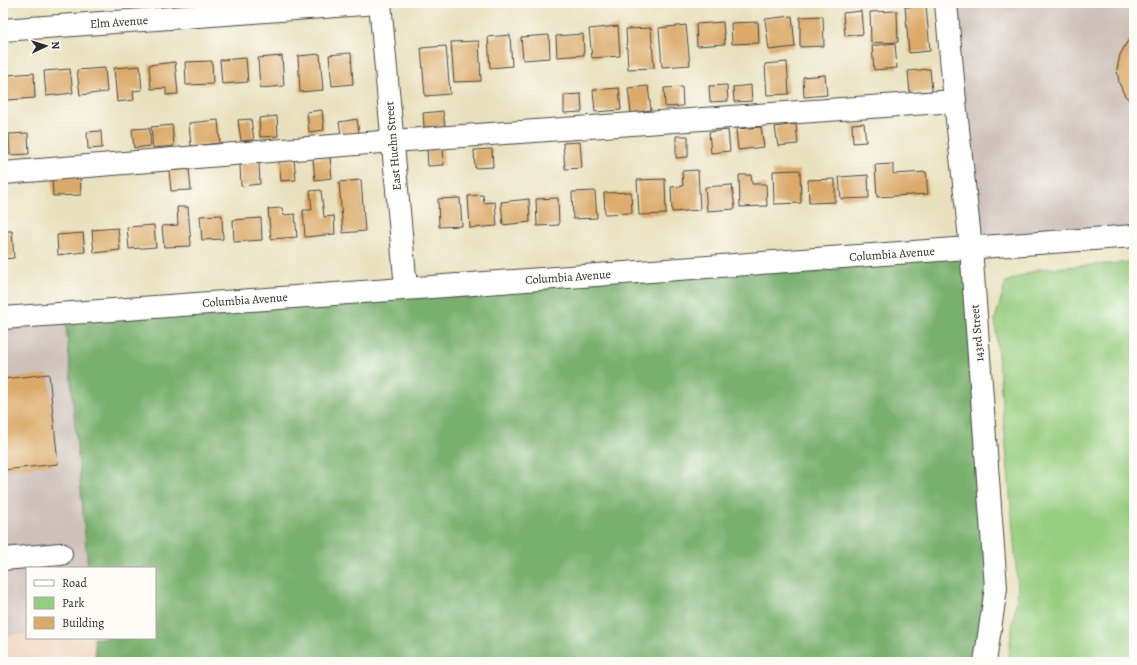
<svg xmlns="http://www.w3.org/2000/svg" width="1137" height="665" viewBox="0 0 1137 665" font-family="Alegreya,serif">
<rect width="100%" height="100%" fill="#fdfcf7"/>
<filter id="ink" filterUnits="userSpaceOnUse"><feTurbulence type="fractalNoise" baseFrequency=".025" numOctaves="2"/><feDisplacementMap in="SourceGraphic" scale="8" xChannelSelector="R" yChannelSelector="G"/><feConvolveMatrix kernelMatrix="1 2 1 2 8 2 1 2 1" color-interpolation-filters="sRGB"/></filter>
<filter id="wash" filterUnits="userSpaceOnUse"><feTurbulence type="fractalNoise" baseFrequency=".012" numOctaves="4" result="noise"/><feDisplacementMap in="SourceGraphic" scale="16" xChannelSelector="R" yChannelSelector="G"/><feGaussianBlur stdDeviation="0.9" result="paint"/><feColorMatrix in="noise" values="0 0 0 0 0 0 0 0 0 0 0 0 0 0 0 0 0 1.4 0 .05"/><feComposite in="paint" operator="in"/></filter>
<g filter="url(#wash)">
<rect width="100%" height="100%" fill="#e9e1be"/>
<!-- built -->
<path fill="#f1d5bd" d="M 27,634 L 27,638 L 94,638 L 96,662 L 3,662 L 3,636 Z"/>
<!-- industrial -->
<g fill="#cec1ba">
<path d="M 946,3 L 1134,3 L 1134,236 L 971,248 Z"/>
<path d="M 65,313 L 88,568 L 27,568 L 27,634 L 3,636 L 3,318 Z"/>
</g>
<!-- green -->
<path fill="#97cd80" stroke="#617c56" d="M 1134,262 L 1134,662 L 1007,662 L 1018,589 L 995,319 L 1006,282 L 1039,269 Z"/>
<!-- forest -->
<path fill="#79b06e" stroke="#526e4c" d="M 971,248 L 996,588 L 985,662 L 96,662 L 94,638 L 155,638 L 155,568 L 88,568 L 65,313 Z"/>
<g id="blocks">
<!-- building -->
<g fill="#dbaa69">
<path d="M 926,5 L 930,51 L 909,53 L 905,7 Z"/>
<path d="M 861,11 L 863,34 L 845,36 L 843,13 Z"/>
<path d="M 897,11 L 898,42 L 871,43 L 870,12 Z"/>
<path d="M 792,16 L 795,47 L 769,50 L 765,19 Z"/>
<path d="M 823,16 L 824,46 L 800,47 L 800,17 Z"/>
<path d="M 723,22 L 725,44 L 697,46 L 696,24 Z"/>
<path d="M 758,22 L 759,43 L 732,44 L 731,23 Z"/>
<path d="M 686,25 L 690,65 L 662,67 L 659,28 Z"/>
<path d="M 618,26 L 620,56 L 592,58 L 589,29 Z"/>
<path d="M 651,28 L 654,68 L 628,69 L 626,29 Z"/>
<path d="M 583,34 L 584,55 L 557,57 L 556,36 Z"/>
<path d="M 510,35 L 512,66 L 490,68 L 488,37 Z"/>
<path d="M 549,35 L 550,58 L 523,60 L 521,37 Z"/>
<path d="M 1134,36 L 1134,104 L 1125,96 L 1119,83 L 1117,69 L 1120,55 L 1127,42 Z"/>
<path d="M 479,41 L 481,81 L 454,82 L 451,42 Z"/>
<path d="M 895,43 L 897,68 L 874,70 L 872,46 Z"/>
<path d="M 446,46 L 450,94 L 425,96 L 421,48 Z"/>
<path d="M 351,53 L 353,84 L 332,86 L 329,55 Z"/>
<path d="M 320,54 L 323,90 L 300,92 L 298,56 Z"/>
<path d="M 282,56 L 284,86 L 260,88 L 258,58 Z"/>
<path d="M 246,58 L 248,82 L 222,84 L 220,60 Z"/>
<path d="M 212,61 L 213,84 L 186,85 L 185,62 Z"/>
<path d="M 175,62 L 178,94 L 166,95 L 166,88 L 151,89 L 149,65 Z"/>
<path d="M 787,62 L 789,94 L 767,95 L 765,64 Z"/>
<path d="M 140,66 L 142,90 L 133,91 L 134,100 L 117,102 L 114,68 Z"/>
<path d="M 105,68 L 107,92 L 80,95 L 77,70 Z"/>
<path d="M 70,69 L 73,93 L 46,96 L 44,71 Z"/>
<path d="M 930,69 L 932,91 L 910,93 L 908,71 Z"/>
<path d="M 34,73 L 35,98 L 8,100 L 7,75 Z"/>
<path d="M 825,75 L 827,95 L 804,97 L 803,77 Z"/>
<path d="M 727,85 L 728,101 L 710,102 L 709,86 Z"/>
<path d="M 751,85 L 752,101 L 734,102 L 733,87 Z"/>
<path d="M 648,86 L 651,110 L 631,113 L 628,88 Z"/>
<path d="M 682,87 L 683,106 L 665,107 L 664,88 Z"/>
<path d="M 619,88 L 621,110 L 595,112 L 593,90 Z"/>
<path d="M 581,94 L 582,112 L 564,113 L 564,95 Z"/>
<path d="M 322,110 L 324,130 L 309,132 L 307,112 Z"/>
<path d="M 443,111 L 445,126 L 424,127 L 423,113 Z"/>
<path d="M 277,116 L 278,136 L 260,137 L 259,118 Z"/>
<path d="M 251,119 L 254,140 L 241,141 L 238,120 Z"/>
<path d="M 357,119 L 359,133 L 341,135 L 339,122 Z"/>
<path d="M 218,120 L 220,143 L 191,146 L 189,123 Z"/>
<path d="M 864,123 L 866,142 L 853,143 L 852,124 Z"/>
<path d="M 796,124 L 798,144 L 778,146 L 775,127 Z"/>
<path d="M 172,125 L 174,146 L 153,148 L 151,127 Z"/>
<path d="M 761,127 L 764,147 L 738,150 L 736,129 Z"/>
<path d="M 149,128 L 151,146 L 134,148 L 132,129 Z"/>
<path d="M 728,130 L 730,151 L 711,153 L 709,132 Z"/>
<path d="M 101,131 L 102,148 L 88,149 L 87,132 Z"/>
<path d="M 28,133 L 29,154 L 10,155 L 9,134 Z"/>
<path d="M 3,136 L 5,136 L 7,157 L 3,158 Z"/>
<path d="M 676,136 L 688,136 L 688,157 L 676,158 Z"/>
<path d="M 580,142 L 582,168 L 565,169 L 563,143 Z"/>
<path d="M 443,147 L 444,165 L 428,166 L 427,149 Z"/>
<path d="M 492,149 L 493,167 L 475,168 L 474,150 Z"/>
<path d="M 330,157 L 332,178 L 315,180 L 313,159 Z"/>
<path d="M 294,159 L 296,180 L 281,181 L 279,160 Z"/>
<path d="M 259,163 L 260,184 L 241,186 L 240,165 Z"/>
<path d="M 893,164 L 893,174 L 926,172 L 928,194 L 877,197 L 875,165 Z"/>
<path d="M 189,169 L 191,190 L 171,191 L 169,171 Z"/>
<path d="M 698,170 L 700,210 L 672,212 L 671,187 L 683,186 L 682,171 Z"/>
<path d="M 800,170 L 801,203 L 774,204 L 773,171 Z"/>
<path d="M 80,174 L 81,195 L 53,196 L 52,175 Z"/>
<path d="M 739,175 L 751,175 L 752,184 L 766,184 L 767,206 L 740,207 Z"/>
<path d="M 868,175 L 869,198 L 841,199 L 839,177 Z"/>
<path d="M 665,179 L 666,214 L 639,215 L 637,180 Z"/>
<path d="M 835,179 L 835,202 L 809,203 L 808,180 Z"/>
<path d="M 361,180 L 365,231 L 343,233 L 339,182 Z"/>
<path d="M 732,185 L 735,209 L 707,211 L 705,187 Z"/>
<path d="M 321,190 L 324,217 L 334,216 L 335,234 L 305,237 L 303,210 L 312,210 L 310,191 Z"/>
<path d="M 595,191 L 597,218 L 573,219 L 572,192 Z"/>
<path d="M 631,192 L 632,213 L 605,214 L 604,193 Z"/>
<path d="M 483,195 L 484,203 L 495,202 L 497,226 L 470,228 L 468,196 Z"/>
<path d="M 460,198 L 462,226 L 439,227 L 438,199 Z"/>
<path d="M 558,198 L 559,225 L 537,226 L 536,199 Z"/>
<path d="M 529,199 L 530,222 L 503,225 L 501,202 Z"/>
<path d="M 177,207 L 188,207 L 191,246 L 164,247 L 162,226 L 178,225 Z"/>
<path d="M 282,208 L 283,215 L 295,214 L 297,237 L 271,239 L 268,209 Z"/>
<path d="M 222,215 L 223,239 L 202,240 L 200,216 Z"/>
<path d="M 261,218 L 262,240 L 234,242 L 233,220 Z"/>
<path d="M 154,225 L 156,247 L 129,249 L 127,227 Z"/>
<path d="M 118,228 L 120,250 L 94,253 L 92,230 Z"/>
<path d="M 3,231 L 12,231 L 14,258 L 3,259 Z"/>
<path d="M 83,233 L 85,252 L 58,255 L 57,235 Z"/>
<path d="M 49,374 L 58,464 L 3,470 L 3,379 Z"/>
</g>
</g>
</g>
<g filter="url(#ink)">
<use href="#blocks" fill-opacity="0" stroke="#484641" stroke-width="1"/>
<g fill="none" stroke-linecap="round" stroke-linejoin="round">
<!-- minor casing -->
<g stroke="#484641" stroke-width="24">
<g id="minor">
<path d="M 380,3 L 406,288"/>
<path d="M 946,3 L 955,101 L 971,248 L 996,588 L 985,662"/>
<path d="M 3,30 L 378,3"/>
<path d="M 3,173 L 393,141 L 955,101"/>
<path d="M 3,318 L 1134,236"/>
<path d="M 3,559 L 61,554"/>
</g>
</g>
<!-- minor -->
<use href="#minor" stroke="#fff" stroke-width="22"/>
</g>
</g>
<g text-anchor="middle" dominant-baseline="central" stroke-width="4" stroke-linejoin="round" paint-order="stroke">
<!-- street labels -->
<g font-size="12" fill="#2b2b2b" stroke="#fdfcf7">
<text transform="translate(119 22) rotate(-4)">Elm Avenue</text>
<text transform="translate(393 146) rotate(-95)">East Huehn Street</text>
<text transform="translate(892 254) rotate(-4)">Columbia Avenue</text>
<text transform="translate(568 277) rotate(-4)">Columbia Avenue</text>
<text transform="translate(245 300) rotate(-4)">Columbia Avenue</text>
<text transform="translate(977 333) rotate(-95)">143rd Street</text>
</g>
</g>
<!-- margin -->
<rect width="1137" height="665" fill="none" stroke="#fdfcf7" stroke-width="16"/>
<!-- legend -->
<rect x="26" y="567" width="130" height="72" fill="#fdfcf7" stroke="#a9a8a5"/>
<rect x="34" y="580" width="20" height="6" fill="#ffffff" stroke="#a9a8a5"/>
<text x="62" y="587" font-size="12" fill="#2b2b2b">Road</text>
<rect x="34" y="597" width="20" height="12" fill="#97cd80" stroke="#a9a8a5"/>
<text x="62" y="607" font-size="12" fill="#2b2b2b">Park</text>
<rect x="34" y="617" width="20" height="12" fill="#dbaa69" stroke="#a9a8a5"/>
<text x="62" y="627" font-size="12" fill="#2b2b2b">Building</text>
<!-- north arrow -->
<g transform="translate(46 46) rotate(86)" stroke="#fdfcf7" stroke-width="3" paint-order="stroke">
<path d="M0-3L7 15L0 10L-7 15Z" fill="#2b2b2b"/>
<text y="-6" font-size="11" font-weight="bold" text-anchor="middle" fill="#2b2b2b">N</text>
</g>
</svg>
